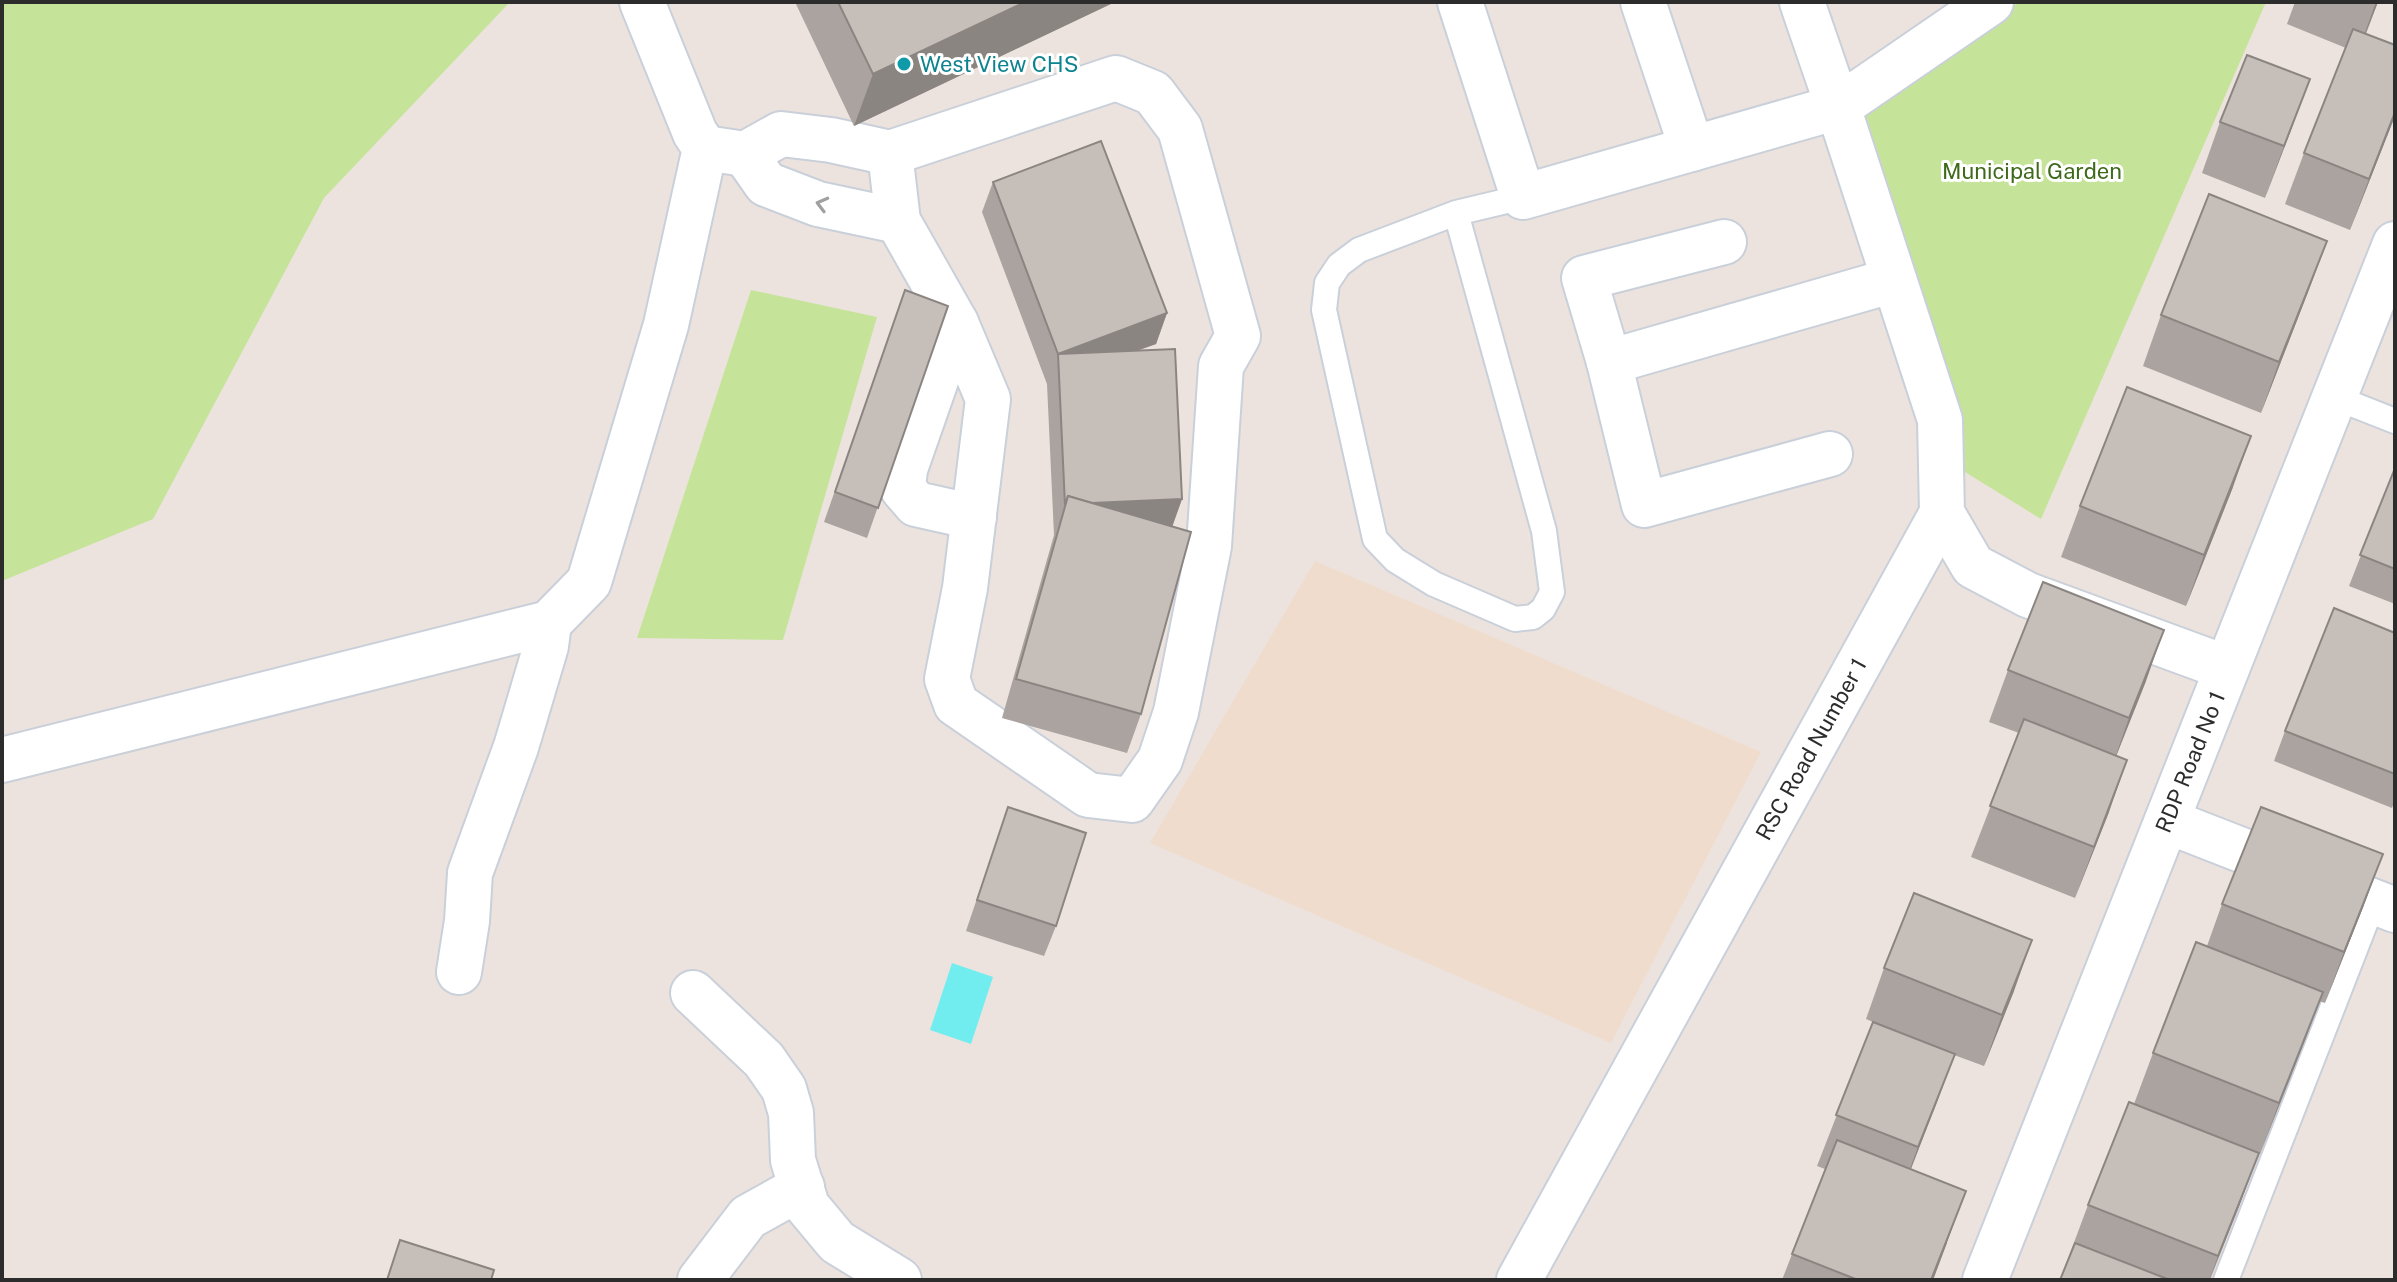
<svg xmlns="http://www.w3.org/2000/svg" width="2397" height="1282" viewBox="0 0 2397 1282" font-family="'Public Sans',sans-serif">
<rect width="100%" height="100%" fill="#ede3de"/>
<!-- education -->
<path fill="#efdccd" d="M 1315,561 L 1761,752 L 1611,1043 L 1150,843 Z"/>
<!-- green -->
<g fill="#c5e49a">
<path d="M 2,2 L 510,2 L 324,198 L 153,519 L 2,581 Z"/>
<path d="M 2019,2 L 2266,2 L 2041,519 L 1965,472 L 1861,110 Z"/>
<path d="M 751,290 L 877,317 L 783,640 L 637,638 Z"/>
</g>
<!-- water -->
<path fill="#71edf0" d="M 952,963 L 993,977 L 971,1044 L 930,1030 Z"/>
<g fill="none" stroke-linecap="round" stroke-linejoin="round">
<!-- service casing -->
<g stroke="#c9d0d9" stroke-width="28">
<g id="service">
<path d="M 1456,213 L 1544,531 L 1552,592 L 1543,609 L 1533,617 L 1515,619 L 1434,584 L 1395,560 L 1375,539 L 1324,310 L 1327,283 L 1339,265 L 1359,250 L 1456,213 L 1523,197"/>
<path d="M 2334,397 L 2395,421"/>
<path d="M 2226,1280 L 2374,901"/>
</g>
</g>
<!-- minor casing -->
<g stroke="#c9d0d9" stroke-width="48">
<g id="minor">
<path d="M 1460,2 L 1523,197 L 1838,107 L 1802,2"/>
<path d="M 1643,2 L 1692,149"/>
<path d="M 1991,2 L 1838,107 L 1940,420 L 1942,513 L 1973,566 L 2028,595 L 2227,668"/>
<path d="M 705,148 L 745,154 L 781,134 L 831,140 L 890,153 L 1116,78 L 1153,93 L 1180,129 L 1238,336 L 1221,366 L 1209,546 L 1176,712 L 1160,760 L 1132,800 L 1088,795 L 956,704 L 947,679 L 965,588 L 988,399 L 956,323 L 898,221 L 890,153"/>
<path d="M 745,154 L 766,184 L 818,204 L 898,221"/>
<path d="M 956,323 L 905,469 L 903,489 L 916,504 L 974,517"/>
<path d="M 1609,362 L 1584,278 L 1724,242"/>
<path d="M 1830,454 L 1644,505 L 1609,362 L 1894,280"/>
<path d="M 2,760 L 549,623"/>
<path d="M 2167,821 L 2395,910"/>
<path d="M 459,972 L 467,921 L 470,873 L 516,747 L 546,646 L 549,623 L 589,582 L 666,325 L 705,148 L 695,133 L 642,2"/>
<path d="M 693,993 L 764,1060 L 784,1089 L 791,1113 L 793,1160 L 807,1206 L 837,1242 L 899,1280"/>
<path d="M 700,1280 L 748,1217 L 802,1187"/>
<path d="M 1519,1280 L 1942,513"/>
</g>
</g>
<!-- tertiary casing -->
<g stroke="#c9d0d9" stroke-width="48">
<path id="tertiary" d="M 1985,1280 L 2395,244"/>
</g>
<!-- service -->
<use href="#service" stroke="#fff" stroke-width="24"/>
<!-- minor -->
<use href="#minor" stroke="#fff" stroke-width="44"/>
<!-- tertiary -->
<use href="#tertiary" stroke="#fff" stroke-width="44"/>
</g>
<!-- wall -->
<g fill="#aaa39f">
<path d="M 795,2 L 1115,2 L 854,126 Z"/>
<path d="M 2295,2 L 2378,2 L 2366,34 L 2395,45 L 2395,116 L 2350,230 L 2285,204 L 2304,153 L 2346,48 L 2287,24 Z"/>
<path d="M 2220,122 L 2291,130 L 2265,198 L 2202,173 Z"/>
<path d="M 993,182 L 1167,313 L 1156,344 L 1138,350 L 1182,499 L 1172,527 L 1141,714 L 1127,753 L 1002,718 L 1054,535 L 1047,384 L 982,212 Z"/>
<path d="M 2327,241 L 2308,292 L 2261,413 L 2143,366 L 2161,315 Z"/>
<path d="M 905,290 L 948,306 L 867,538 L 824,522 Z"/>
<path d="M 2395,468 L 2395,604 L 2349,586 Z"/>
<path d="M 2233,487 L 2186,606 L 2061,557 L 2080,506 Z"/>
<path d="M 2395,633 L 2395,800 L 2392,808 L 2274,761 L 2285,731 Z"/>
<path d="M 2008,670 L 2146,681 L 2116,756 L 2109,812 L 2075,898 L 1971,857 L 2019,733 L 1989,722 Z"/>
<path d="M 1008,807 L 1056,926 L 1044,956 L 966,931 Z"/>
<path d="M 2222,904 L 2364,905 L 2325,1003 L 2319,1001 L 2260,1154 L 2134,1104 L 2153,1053 L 2207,946 Z"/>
<path d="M 1884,968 L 2014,991 L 1984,1066 L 1954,1055 L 1911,1169 L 1947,1243 L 1933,1280 L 1782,1280 L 1825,1169 L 1817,1166 L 1873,1022 L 1866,1019 Z"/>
<path d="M 2240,1204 L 2210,1280 L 2060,1280 L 2088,1205 Z"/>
</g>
<!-- shaded-wall -->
<g fill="#8b8582">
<path d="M 1025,2 L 1115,2 L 854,126 L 873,74 Z"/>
<path d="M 2376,2 L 2378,2 L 2358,52 Z"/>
<path d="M 2310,79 L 2291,130 L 2265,198 L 2284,146 Z"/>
<path d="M 2395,112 L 2395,116 L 2350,230 L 2369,179 Z"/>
<path d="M 2327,241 L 2308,292 L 2261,413 L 2279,362 Z"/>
<path d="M 1167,313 L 1156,344 L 1059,379 L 1058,354 Z"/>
<path d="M 2251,436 L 2233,487 L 2186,606 L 2204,555 Z"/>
<path d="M 1182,499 L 1171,530 L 1066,505 Z"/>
<path d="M 2164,630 L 2146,681 L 2111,769 L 2129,718 Z"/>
<path d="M 2127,760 L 2109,812 L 2075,898 L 2094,847 Z"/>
<path d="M 2383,854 L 2364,905 L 2325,1003 L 2344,952 Z"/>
<path d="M 2032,940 L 2014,991 L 1984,1066 L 2002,1015 Z"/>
<path d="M 2323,992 L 2304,1043 L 2260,1154 L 2279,1103 Z"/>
<path d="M 1955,1054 L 1936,1105 L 1899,1199 L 1918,1147 Z"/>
<path d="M 2259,1153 L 2240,1204 L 2209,1280 L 2218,1256 Z"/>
<path d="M 1966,1191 L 1933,1280 L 1931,1280 Z"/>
</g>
<!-- building -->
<g fill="#c6beb9" stroke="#8b8582" stroke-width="2">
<path d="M 838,2 L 1025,2 L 873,74 Z"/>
<path d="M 2353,29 L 2395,45 L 2395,112 L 2369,179 L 2304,153 Z"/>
<path d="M 2247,55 L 2310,79 L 2284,146 L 2220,122 Z"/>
<path d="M 1101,141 L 1167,313 L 1058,354 L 993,182 Z"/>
<path d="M 2209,194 L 2327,241 L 2279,362 L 2161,315 Z"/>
<path d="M 905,290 L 948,306 L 878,508 L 835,492 Z"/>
<path d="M 1175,349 L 1182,499 L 1092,503 L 1068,496 L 1065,505 L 1058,354 Z"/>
<path d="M 2127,387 L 2251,436 L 2204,555 L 2080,506 Z"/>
<path d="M 2395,468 L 2395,569 L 2360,555 Z"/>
<path d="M 1068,496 L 1191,532 L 1141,714 L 1016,679 Z"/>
<path d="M 2043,582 L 2164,630 L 2129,718 L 2008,670 Z"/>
<path d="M 2334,608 L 2395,633 L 2395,774 L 2285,731 Z"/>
<path d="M 2024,719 L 2127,760 L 2094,847 L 1990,806 Z"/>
<path d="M 1008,807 L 1086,833 L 1056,926 L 977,900 Z"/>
<path d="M 2261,807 L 2383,854 L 2344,952 L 2222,904 Z"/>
<path d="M 1914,893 L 2032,940 L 2002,1015 L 1884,968 Z"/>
<path d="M 2196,942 L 2323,992 L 2279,1103 L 2153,1053 Z"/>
<path d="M 1873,1022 L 1955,1054 L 1918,1147 L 1836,1115 Z"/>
<path d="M 2129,1102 L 2259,1153 L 2218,1256 L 2088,1205 Z"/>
<path d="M 1837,1140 L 1966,1191 L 1931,1280 L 1858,1280 L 1792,1254 Z"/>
<path d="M 400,1240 L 494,1270 L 491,1280 L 387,1280 Z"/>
<path d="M 2075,1243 L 2170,1280 L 2060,1280 Z"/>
</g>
<!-- one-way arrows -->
<defs><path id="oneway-chevron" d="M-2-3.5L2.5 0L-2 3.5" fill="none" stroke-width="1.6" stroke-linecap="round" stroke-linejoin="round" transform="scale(2)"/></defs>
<use stroke="#a0a0a0" href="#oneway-chevron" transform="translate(822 204) rotate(-165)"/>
<!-- markers -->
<circle fill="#0f9aa8" stroke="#fff" stroke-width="3" cx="904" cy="64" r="8"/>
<g text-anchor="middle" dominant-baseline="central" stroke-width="6" stroke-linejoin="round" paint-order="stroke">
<!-- culture labels -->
<g font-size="22" fill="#0d838f" stroke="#fff" text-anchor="start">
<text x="920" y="64">West View CHS</text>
</g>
<!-- park labels -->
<g font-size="22" fill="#3e6a1a" stroke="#fff">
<text x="2032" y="171">Municipal Garden</text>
</g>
<!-- street labels -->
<g font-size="22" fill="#2c2c2c" stroke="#fff">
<text transform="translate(1811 749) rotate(-61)">RSC Road Number 1</text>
<text transform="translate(2190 762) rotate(-68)">RDP Road No 1</text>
</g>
</g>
<!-- border -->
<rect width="2397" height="1282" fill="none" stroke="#2c2c2c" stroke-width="8"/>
</svg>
